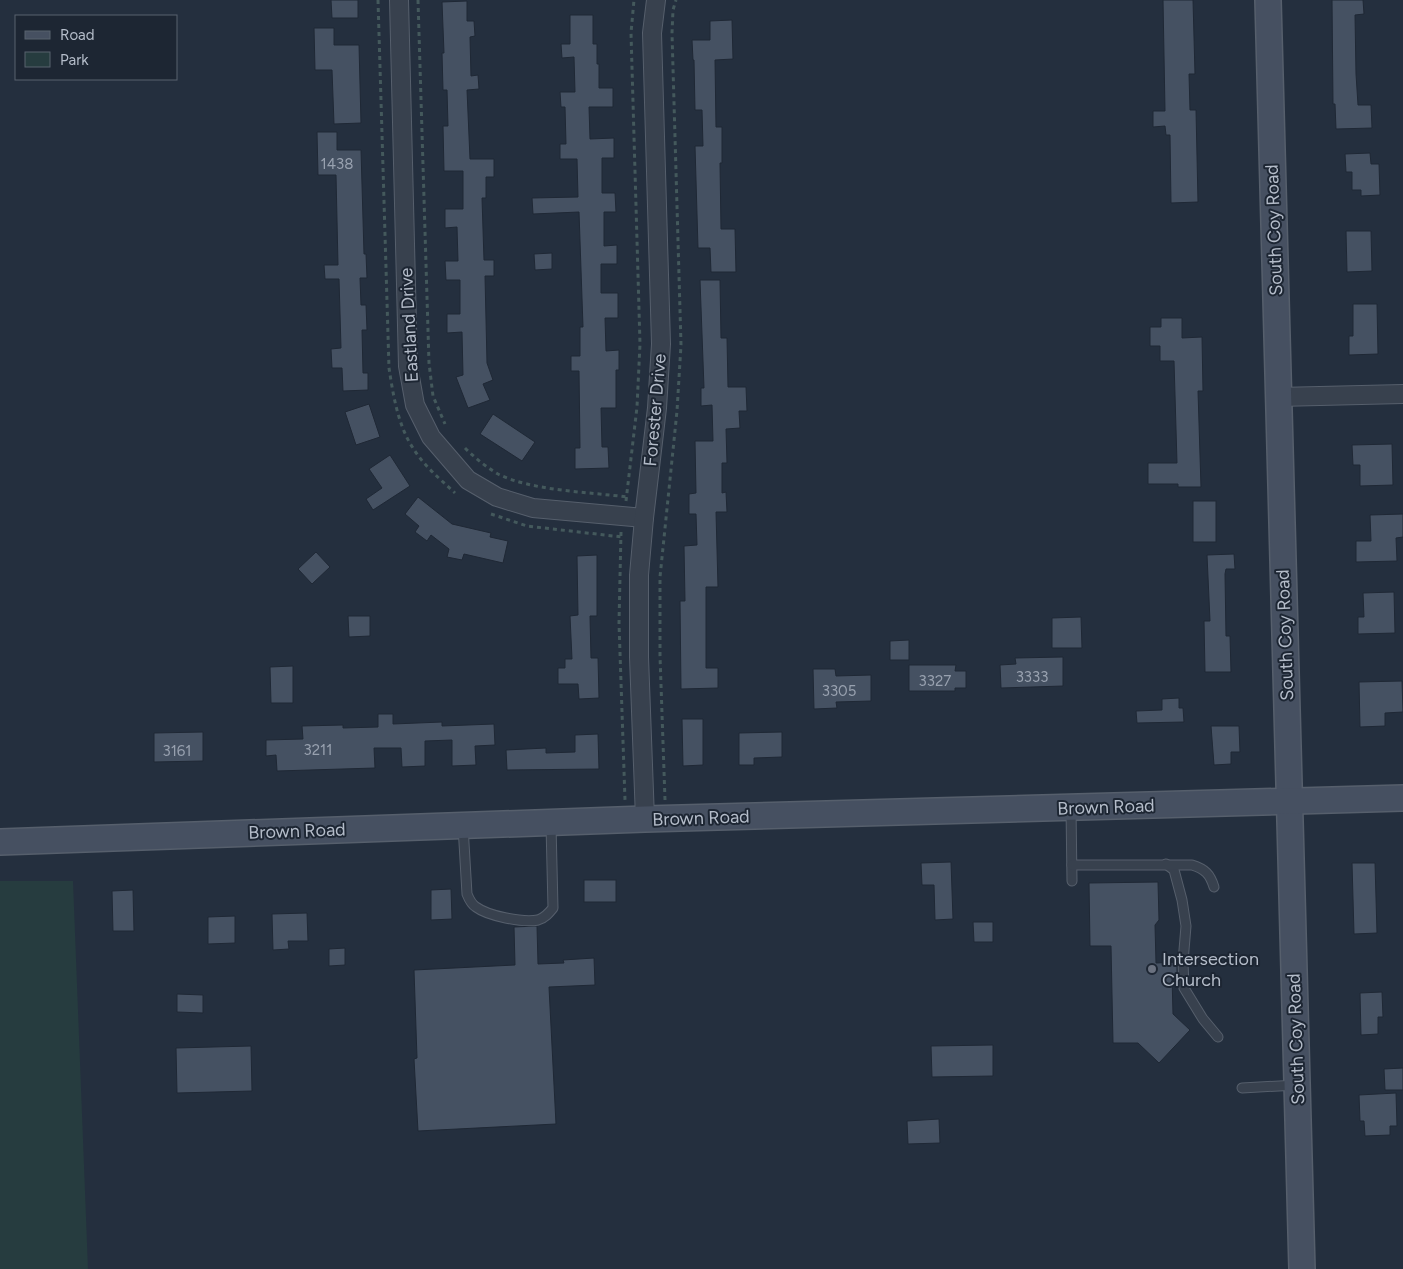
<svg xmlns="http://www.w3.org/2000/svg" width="1403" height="1269" viewBox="0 0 1403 1269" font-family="Figtree,sans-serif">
<rect width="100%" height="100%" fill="#242f3e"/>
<!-- green -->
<path fill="#263c3f" d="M 0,881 L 73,881 L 88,1269 L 0,1269 Z"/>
<!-- building -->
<g fill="#455162" stroke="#1f2835">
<path d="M 331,0 L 358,0 L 358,18 L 332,18 Z"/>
<path d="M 1163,0 L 1193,0 L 1195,74 L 1189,74 L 1190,110 L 1196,110 L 1198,202 L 1171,203 L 1170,135 L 1166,135 L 1165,126 L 1153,127 L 1153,111 L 1165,111 Z"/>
<path d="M 1332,0 L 1363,0 L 1364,14 L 1355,15 L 1356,74 L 1358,105 L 1371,105 L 1372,128 L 1336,129 L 1335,104 L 1333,104 Z"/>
<path d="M 467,1 L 467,21 L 474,21 L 475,36 L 470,37 L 471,76 L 478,75 L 479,89 L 467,90 L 470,159 L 494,159 L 494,177 L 486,177 L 486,198 L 482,198 L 484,260 L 494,260 L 494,276 L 485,276 L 487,363 L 493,380 L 483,384 L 490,400 L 468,408 L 456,377 L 463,375 L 462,332 L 447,333 L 447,314 L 460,314 L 460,280 L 446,280 L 445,261 L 458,261 L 457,227 L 445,228 L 445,209 L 463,209 L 463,171 L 444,171 L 443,126 L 448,126 L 447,90 L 443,90 L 442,53 L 444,53 L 442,2 Z"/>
<path d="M 570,15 L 593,15 L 593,44 L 597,44 L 597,64 L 599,64 L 599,88 L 613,88 L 613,107 L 589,107 L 590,139 L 614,138 L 614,158 L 602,158 L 602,193 L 615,193 L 616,212 L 604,212 L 604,246 L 617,245 L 617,264 L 601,264 L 601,293 L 618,293 L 618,318 L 605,318 L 606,351 L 619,350 L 619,370 L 616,370 L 616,408 L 601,408 L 602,447 L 608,447 L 609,468 L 575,469 L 575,448 L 580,448 L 579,371 L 571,371 L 571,356 L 580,356 L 580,327 L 583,327 L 579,212 L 533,214 L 532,198 L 578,197 L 577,159 L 560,159 L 560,144 L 566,144 L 565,107 L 561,107 L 560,92 L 575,92 L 574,57 L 562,58 L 561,44 L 570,44 Z"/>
<path d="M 732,20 L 733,59 L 715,60 L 716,127 L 722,127 L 722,163 L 720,163 L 721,229 L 735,229 L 736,272 L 711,272 L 710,248 L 698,248 L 695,146 L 703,146 L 702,110 L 695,110 L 694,60 L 693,60 L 692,40 L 710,40 L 710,21 Z"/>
<path d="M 314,28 L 334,28 L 334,45 L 359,45 L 361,123 L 334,124 L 332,70 L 315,70 Z"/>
<path d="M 317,132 L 337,132 L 337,150 L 361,150 L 364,254 L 366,254 L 367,278 L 360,278 L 361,305 L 366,305 L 367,330 L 362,330 L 363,373 L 368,373 L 368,390 L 343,391 L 342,368 L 332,368 L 331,349 L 341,348 L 339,279 L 325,279 L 324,265 L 338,265 L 336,175 L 318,175 Z"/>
<path d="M 1370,153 L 1371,164 L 1379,164 L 1380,195 L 1361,196 L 1361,190 L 1352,190 L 1352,172 L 1346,172 L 1345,154 Z"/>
<path d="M 1346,231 L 1371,231 L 1372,271 L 1347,272 Z"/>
<path d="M 552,253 L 552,269 L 535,270 L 534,254 Z"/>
<path d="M 700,280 L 720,280 L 721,338 L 727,338 L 728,387 L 746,387 L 747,411 L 739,411 L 740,428 L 726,429 L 727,463 L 722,463 L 722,493 L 726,492 L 727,512 L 716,512 L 718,587 L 706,587 L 706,668 L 718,668 L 718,688 L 681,689 L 680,601 L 685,601 L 684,546 L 697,545 L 696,514 L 689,514 L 689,494 L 696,493 L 695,441 L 713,441 L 712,405 L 701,406 L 701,388 L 704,388 Z"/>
<path d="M 1353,304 L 1377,304 L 1378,354 L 1349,355 L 1349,336 L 1353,336 Z"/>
<path d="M 1161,318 L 1182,318 L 1182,338 L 1202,337 L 1203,391 L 1198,391 L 1201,487 L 1178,487 L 1178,484 L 1148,484 L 1148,463 L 1177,463 L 1174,361 L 1160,361 L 1160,346 L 1150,346 L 1150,327 L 1161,327 Z"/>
<path d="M 369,404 L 380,437 L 356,445 L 345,412 Z"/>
<path d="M 493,414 L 535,442 L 522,461 L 480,434 Z"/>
<path d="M 1392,444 L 1393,485 L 1360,486 L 1360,465 L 1353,465 L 1352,445 Z"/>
<path d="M 390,455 L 410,486 L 373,510 L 366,499 L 382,488 L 369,469 Z"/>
<path d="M 418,497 L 452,524 L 491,533 L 490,537 L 508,541 L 503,563 L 464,554 L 462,560 L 447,557 L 449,549 L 431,535 L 427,541 L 415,532 L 419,526 L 405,514 Z"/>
<rect x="1193" y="501" width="23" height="41"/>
<path d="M 1403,514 L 1403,537 L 1396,538 L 1397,561 L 1356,562 L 1356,541 L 1371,541 L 1370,515 Z"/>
<path d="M 316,552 L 330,567 L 312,584 L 298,569 Z"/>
<path d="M 1234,554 L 1235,569 L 1226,569 L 1225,574 L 1226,636 L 1230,636 L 1231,672 L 1205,672 L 1204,621 L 1210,621 L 1207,555 Z"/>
<path d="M 597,555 L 597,616 L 590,616 L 591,658 L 598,658 L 599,698 L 579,699 L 578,684 L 558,684 L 558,668 L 565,668 L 565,659 L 572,659 L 570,616 L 578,615 L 577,556 Z"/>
<path d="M 1394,592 L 1395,633 L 1358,634 L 1358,617 L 1364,617 L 1363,593 Z"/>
<path d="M 348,616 L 370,616 L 370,636 L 349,637 Z"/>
<path d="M 1081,617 L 1082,648 L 1052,648 L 1052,618 Z"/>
<path d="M 909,640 L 909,660 L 890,660 L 890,641 Z"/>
<path d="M 1063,657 L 1063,686 L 1001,688 L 1000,665 L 1016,664 L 1015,658 Z"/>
<path d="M 909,665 L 956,665 L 955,671 L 966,671 L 966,688 L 955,688 L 955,691 L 909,691 Z"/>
<path d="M 293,666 L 293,703 L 271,703 L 270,667 Z"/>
<path d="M 813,669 L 835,669 L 836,676 L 871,675 L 871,701 L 836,702 L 837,708 L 814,709 Z"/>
<path d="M 1402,681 L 1403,712 L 1385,713 L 1385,726 L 1360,727 L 1359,682 Z"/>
<path d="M 1179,698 L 1179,708 L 1183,708 L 1184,722 L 1137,723 L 1136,711 L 1162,710 L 1162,699 Z"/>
<path d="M 378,714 L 393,714 L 393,724 L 442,722 L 442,726 L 494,724 L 495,745 L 475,746 L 476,765 L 452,766 L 452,740 L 425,741 L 425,766 L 402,767 L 401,748 L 374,748 L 375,768 L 277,771 L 276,755 L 266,756 L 266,740 L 303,739 L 302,726 L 343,725 L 343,728 L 378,727 Z"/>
<path d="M 682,719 L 703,719 L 703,765 L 683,766 Z"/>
<path d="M 1211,726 L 1239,726 L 1240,752 L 1231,752 L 1231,764 L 1214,765 Z"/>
<path d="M 203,732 L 203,761 L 154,762 L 154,733 Z"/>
<path d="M 782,732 L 782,757 L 754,758 L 754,765 L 739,765 L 739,733 Z"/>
<path d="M 598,734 L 599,769 L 507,770 L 506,750 L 546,748 L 546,753 L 575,752 L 575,735 Z"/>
<path d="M 951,862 L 953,919 L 935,920 L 934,885 L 922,885 L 921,863 Z"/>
<path d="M 1352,863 L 1375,863 L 1377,933 L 1354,934 Z"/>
<rect x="584" y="880" width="32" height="22"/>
<path d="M 1158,882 L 1159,920 L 1155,925 L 1156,963 L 1177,962 L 1177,976 L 1172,976 L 1173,1014 L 1190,1030 L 1159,1063 L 1138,1043 L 1113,1043 L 1111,946 L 1090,946 L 1089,883 Z"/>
<path d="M 451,889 L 452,919 L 431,920 L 431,890 Z"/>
<path d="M 133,890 L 134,931 L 113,931 L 112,891 Z"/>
<path d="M 307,913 L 308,941 L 288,941 L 289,949 L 273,950 L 272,914 Z"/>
<path d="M 235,916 L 235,943 L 208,944 L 208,917 Z"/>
<path d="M 973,922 L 993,922 L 993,942 L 974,942 Z"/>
<path d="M 537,926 L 538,964 L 564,963 L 563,960 L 594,958 L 595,985 L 549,987 L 556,1124 L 418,1131 L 414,1059 L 417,1058 L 414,970 L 515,965 L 514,927 Z"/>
<path d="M 345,948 L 345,965 L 329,966 L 329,949 Z"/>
<path d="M 1382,992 L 1383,1017 L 1378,1017 L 1378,1034 L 1361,1035 L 1360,993 Z"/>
<path d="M 177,994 L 203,995 L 203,1013 L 177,1012 Z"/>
<path d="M 993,1045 L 993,1076 L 932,1077 L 931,1046 Z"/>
<path d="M 251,1046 L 252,1091 L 177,1093 L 176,1048 Z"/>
<path d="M 1403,1068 L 1403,1090 L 1385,1090 L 1384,1069 Z"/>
<path d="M 1396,1093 L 1397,1126 L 1390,1126 L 1390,1135 L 1365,1136 L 1364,1121 L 1360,1121 L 1359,1095 Z"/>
<path d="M 939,1119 L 940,1143 L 908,1144 L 907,1121 Z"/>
</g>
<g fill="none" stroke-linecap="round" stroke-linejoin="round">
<!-- lane casing -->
<g stroke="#565f6c" stroke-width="11">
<g id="lane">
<path d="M 1071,808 L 1072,881"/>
<path d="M 463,826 L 467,894 C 469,899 471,904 476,907 C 488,916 523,923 538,920 C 545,918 549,913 553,908 L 551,825"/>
<path d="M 1166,864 L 1174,870 L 1182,900 L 1186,926 L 1183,962 L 1184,988 L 1203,1019 L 1218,1037"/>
<path d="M 1072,865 L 1192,865 C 1205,869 1210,874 1214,887"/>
<path d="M 1242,1088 L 1297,1085"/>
</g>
</g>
<!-- street casing -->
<g stroke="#565f6c" stroke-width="20">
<g id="street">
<path d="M 399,0 L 408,366 L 415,405 L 431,437 L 468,480 L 497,497 L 533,508 L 644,518"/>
<path d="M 1278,397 L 1403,394"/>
<path d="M 645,819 L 639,657 L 639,575 L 644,518 L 657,408 L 661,344 L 652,33 L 656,0"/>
</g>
</g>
<!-- secondary casing -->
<g stroke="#565f6c" stroke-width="28">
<g id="secondary">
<path d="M 1268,0 L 1302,1269"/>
<path d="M 0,842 L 645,819 L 1403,798"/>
</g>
</g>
<!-- path -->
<g stroke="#44595c" stroke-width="3" stroke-dasharray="4 4" stroke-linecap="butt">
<path d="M 378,0 L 389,368 C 393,394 398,426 413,448 C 424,466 440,479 455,493"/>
<path d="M 418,0 L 429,363 L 433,396 L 445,424"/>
<path d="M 465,448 C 475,458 486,467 498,474 C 532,491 589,492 627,497"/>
<path d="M 626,501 L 637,407 L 640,344 L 631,33 L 634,0"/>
<path d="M 491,514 L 527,526 L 622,537"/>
<path d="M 621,532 L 619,623 L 625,800"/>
<path d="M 665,800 L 660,656 L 660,577 L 677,411 L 681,345 L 672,33 L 673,10 L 676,0"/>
</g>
<!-- lane -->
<use href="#lane" stroke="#38414e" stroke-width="9"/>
<!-- street -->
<use href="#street" stroke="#38414e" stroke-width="18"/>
<!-- secondary -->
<use href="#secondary" stroke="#465061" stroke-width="25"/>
</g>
<!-- markers -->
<circle fill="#6b7280" stroke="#1d2633" stroke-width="2" cx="1152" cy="969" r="5"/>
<g text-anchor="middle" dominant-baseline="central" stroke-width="4" stroke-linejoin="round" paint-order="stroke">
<!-- number labels -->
<g font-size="15" fill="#98a1af">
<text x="337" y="164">1438</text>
<text x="1032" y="677">3333</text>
<text x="935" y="681">3327</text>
<text x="839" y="691">3305</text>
<text x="318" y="750">3211</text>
<text x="177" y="751">3161</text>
</g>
<!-- street labels -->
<g font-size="18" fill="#b4bcc9" stroke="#1d2633">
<text transform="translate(1274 230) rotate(-92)">South Coy Road</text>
<text transform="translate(409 325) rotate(-93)">Eastland Drive</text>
<text transform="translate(655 410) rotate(-85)">Forester Drive</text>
<text transform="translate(1285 635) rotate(-92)">South Coy Road</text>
<text transform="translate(1106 807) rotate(-2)">Brown Road</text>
<text transform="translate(701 818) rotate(-2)">Brown Road</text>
<text transform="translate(297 831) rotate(-2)">Brown Road</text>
<text transform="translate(1296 1039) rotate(-92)">South Coy Road</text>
</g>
<!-- poi labels -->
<g font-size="18" fill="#b4bcc9" stroke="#1d2633" text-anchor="start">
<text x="1162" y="959">Intersection<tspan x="1162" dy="21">Church</tspan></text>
</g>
</g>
<!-- legend -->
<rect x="15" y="15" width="162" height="65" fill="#1d2633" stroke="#59626f"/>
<rect x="25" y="31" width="25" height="8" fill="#465061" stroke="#59626f"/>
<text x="60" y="40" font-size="15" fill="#b4bcc9">Road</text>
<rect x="25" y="52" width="25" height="15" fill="#263c3f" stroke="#59626f"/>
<text x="60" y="65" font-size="15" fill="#b4bcc9">Park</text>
</svg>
